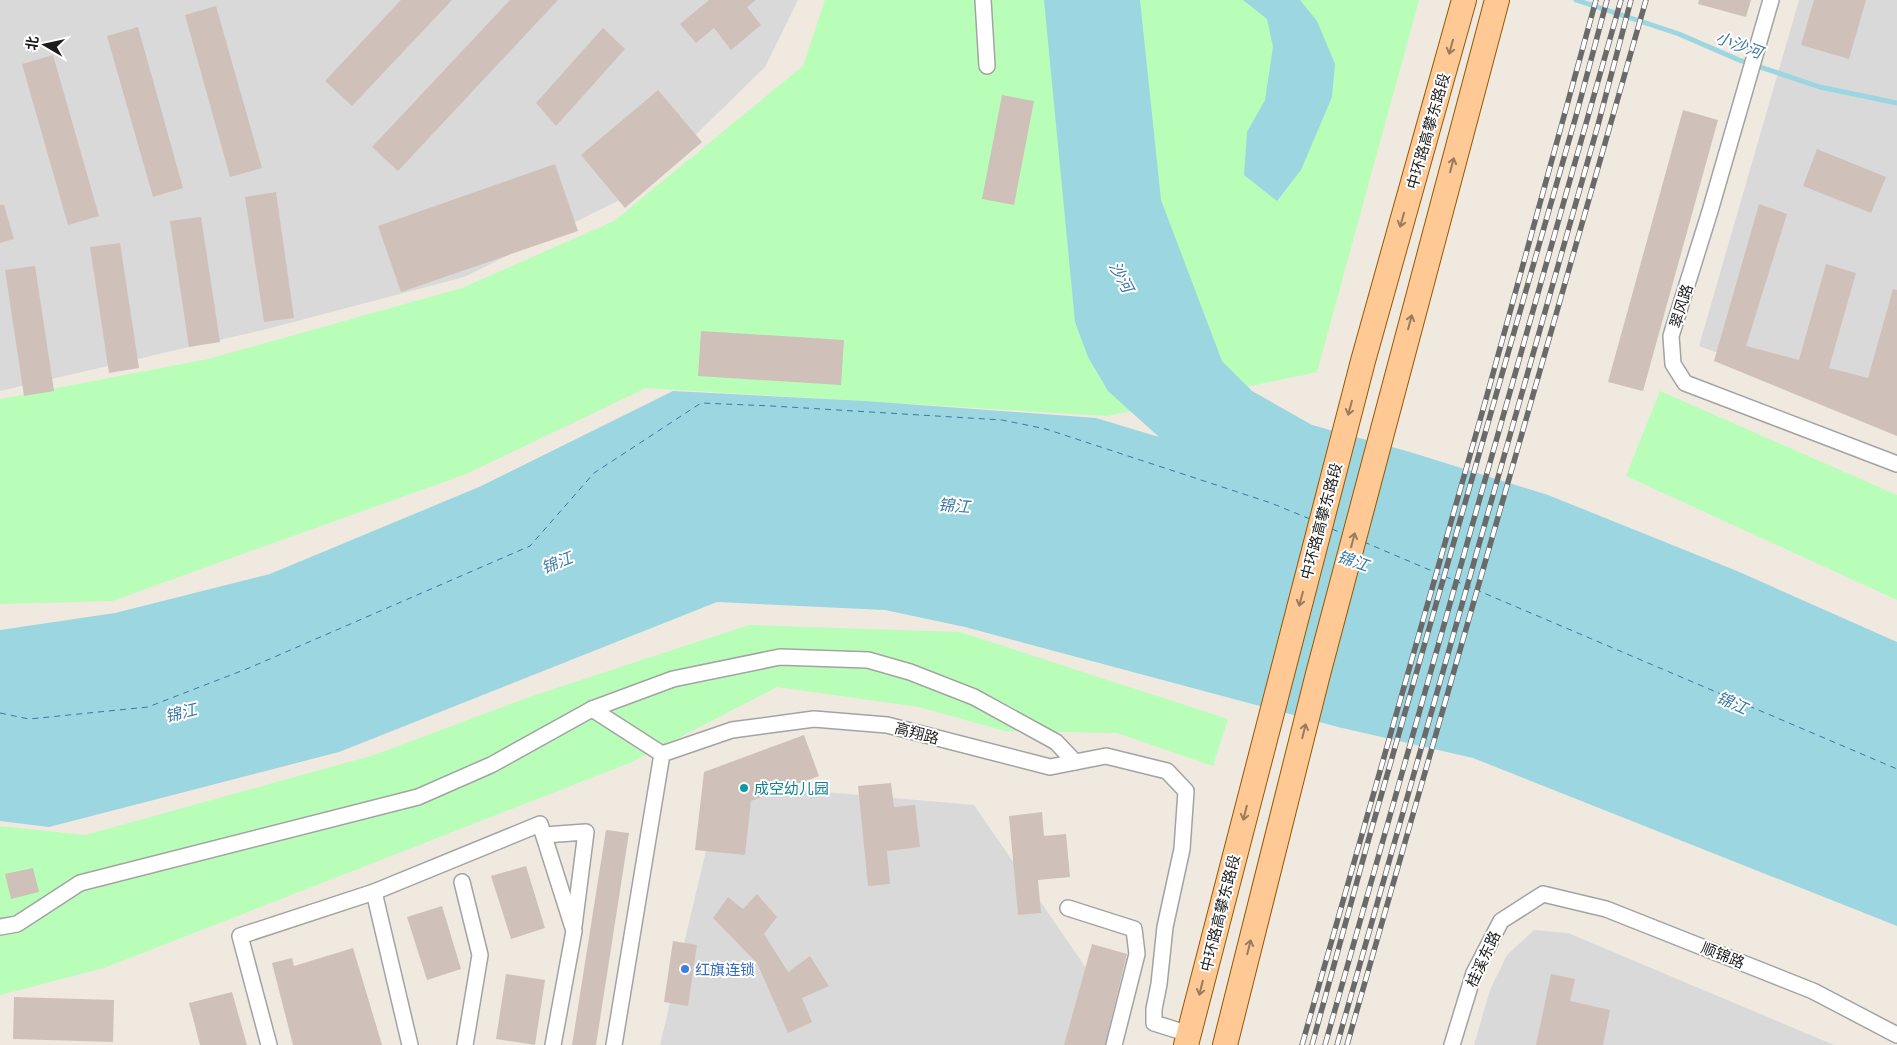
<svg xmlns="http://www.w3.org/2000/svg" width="1897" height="1045" viewBox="0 0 1897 1045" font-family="Montserrat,'Noto Sans SC',sans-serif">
<rect width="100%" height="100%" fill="#efe9e0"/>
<!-- residential -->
<g fill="#dad9d9">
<path d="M 0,0 L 798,0 L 765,67 L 638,191 L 464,277 L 267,329 L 0,391 Z"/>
<path d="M 1799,0 L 1897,0 L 1897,418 L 1699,346 Z"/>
<path d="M 722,783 L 974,805 L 1093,978 L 1070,1045 L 660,1045 Z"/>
<path d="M 1534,930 L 1568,933 L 1834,1045 L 1474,1045 L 1490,990 L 1507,955 Z"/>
</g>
<!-- park -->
<g fill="#b8feb8">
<path d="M 825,0 L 1419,0 L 1317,372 L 1107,416 L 646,388 L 466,474 L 112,601 L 0,604 L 0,399 L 208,359 L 462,288 L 614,221 L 803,66 Z"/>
<path d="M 1660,391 L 1897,495 L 1897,600 L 1626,476 Z"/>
<path d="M 749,625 L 960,632 L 1228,719 L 1213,766 L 1117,733 L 1005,731 L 919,707 L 777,687 L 632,762 L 104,968 L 0,995 L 0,826 L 85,835 L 374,755 L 532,696 Z"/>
</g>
<!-- water -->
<g fill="#9cd6e1">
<path d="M 1044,0 L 1140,0 L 1161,200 L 1222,361 L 1252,391 L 1312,425 L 1410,452 L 1548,495 L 1737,571 L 1897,642 L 1897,926 L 1473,758 L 1338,727 L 965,627 L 885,610 L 717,602 L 339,752 L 49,827 L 0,821 L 0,630 L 115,613 L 270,574 L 479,487 L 673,391 L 865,401 L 1096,418 L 1159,437 L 1108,391 L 1088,357 L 1075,322 Z"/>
<path d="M 1243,0 L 1300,0 L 1317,21 L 1335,64 L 1332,97 L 1301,170 L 1277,201 L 1244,175 L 1247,132 L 1265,100 L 1273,47 L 1267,19 Z"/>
</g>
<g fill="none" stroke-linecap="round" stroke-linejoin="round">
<!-- stream -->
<path stroke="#9cd6e1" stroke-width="5" d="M 1576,0 L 1679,34 L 1739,60 L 1820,87 L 1897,103"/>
<!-- ferry -->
<g stroke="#3c78a3" stroke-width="1" stroke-dasharray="6 5" stroke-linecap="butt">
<path d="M 1332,529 L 1344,534"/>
<path d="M 1364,542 L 1897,769"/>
<path d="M 0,713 L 29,719 L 148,707 L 249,668 L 530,546 L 594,473 L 701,403 L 772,406 L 1002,420 L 1046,429 L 1271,503 L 1310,519"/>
</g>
</g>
<!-- building -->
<g fill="#cfc1b9">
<path d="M 401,0 L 452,0 L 352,106 L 325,81 Z"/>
<path d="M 510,0 L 558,0 L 398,171 L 372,147 Z"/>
<path d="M 709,0 L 756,0 L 747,7 L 761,25 L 731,50 L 714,28 L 696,43 L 680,24 Z"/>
<path d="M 1699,0 L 1751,0 L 1746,17 L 1698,4 Z"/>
<path d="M 1814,0 L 1866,0 L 1849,59 L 1801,45 Z"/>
<path d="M 216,6 L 262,168 L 230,177 L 185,15 Z"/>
<path d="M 138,27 L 183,188 L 153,197 L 107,36 Z"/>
<path d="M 603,28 L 625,49 L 556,126 L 536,103 Z"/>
<path d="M 53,55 L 99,216 L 68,225 L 22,64 Z"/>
<path d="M 658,90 L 702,142 L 625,208 L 581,155 Z"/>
<path d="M 1002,95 L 1034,101 L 1014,205 L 982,199 Z"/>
<path d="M 1683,110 L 1718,120 L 1643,391 L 1608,382 Z"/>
<path d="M 1817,149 L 1886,177 L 1871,213 L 1803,186 Z"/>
<path d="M 555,164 L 578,231 L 401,292 L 378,226 Z"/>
<path d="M 276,192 L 294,318 L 264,322 L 245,197 Z"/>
<path d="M 1759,204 L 1787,214 L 1746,346 L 1799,360 L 1826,264 L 1856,273 L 1829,368 L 1868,378 L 1893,289 L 1897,290 L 1897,436 L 1714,361 Z"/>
<path d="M 0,205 L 4,205 L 14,239 L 0,243 Z"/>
<path d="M 201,217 L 220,342 L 189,347 L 170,221 Z"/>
<path d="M 120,243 L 139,368 L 109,373 L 90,247 Z"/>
<path d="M 35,266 L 54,391 L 24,396 L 5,270 Z"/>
<path d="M 701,331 L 844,340 L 841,385 L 698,376 Z"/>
<path d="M 804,735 L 819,776 L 751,801 L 745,855 L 695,850 L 704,772 Z"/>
<path d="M 891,783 L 894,807 L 915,805 L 920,847 L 887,851 L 890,884 L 868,886 L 858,786 Z"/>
<path d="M 1042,812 L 1044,836 L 1066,834 L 1070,877 L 1038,880 L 1041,913 L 1018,915 L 1009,816 Z"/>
<path d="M 606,830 L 629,833 L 596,1045 L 572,1045 Z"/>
<path d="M 526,866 L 545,928 L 511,939 L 491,876 Z"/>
<path d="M 33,868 L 39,892 L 11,899 L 5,874 Z"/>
<path d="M 757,894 L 777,917 L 764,934 L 788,972 L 810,956 L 829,986 L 802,998 L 812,1022 L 788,1033 L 757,963 L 713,918 L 728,897 L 743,909 Z"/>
<path d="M 442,906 L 461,969 L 427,980 L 407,917 Z"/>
<path d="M 673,941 L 697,945 L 688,1006 L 664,1002 Z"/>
<path d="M 1092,944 L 1127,954 L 1105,1045 L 1064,1045 Z"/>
<path d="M 353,948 L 382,1045 L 293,1045 L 272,963 L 292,958 L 294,966 Z"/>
<path d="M 506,974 L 545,980 L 535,1045 L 496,1039 Z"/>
<path d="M 1551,974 L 1575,979 L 1570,1001 L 1610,1010 L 1603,1045 L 1536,1045 Z"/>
<path d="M 232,992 L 247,1045 L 200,1045 L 189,1003 Z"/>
<path d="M 14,997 L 114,1000 L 113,1042 L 13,1039 Z"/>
</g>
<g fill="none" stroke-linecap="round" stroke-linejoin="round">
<!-- street casing -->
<g stroke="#a3a3a3" stroke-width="18">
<g id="street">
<path d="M 983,0 L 987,66"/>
<path d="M 1771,0 L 1710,211 L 1671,336 L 1673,364 L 1685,383 L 1897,464"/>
<path d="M 592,709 L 662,754"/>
<path d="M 544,835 L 586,832 L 574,926"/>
<path d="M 462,882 L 480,955 L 465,1045"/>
<path d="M 374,892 L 410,1045"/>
<path d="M 1068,908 L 1134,929 L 1137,954 L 1114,1045"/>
<path d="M 0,927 L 17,924 L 80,883 L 418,797 L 491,765 L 592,709 L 673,679 L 780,657 L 868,660 L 910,672 L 974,697 L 1056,742 L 1075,762"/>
<path d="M 269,1045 L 240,936 L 374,892 L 540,824 L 574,931 L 553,1045"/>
<path d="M 614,1045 L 662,754 L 732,730 L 814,719 L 887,725 L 1050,767 L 1106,756 L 1167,771 L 1186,791 L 1182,849 L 1165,927 L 1159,984 L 1154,1009 L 1154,1023 L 1189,1034"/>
<path d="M 1452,1045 L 1474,973 L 1501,921 L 1543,894 L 1606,909 L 1813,991 L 1897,1035"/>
</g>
</g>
<!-- primary casing -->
<g stroke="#945800" stroke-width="26">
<g id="primary">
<path d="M 1186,1045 L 1363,361 L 1464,0"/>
<path d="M 1225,1045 L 1318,674 L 1497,0"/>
</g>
</g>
<!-- street -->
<use href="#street" stroke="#fff" stroke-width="15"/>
<!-- primary -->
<use href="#primary" stroke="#ffc995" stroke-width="24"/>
<!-- rail casing -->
<g stroke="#6a6a6a" stroke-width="5.5">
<g id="rail">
<path d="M 1302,1045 L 1486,399 L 1596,0"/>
<path d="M 1312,1045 L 1367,845 L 1576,116 L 1607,0"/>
<path d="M 1325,1045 L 1621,0"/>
<path d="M 1337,1045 L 1598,125 L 1631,0"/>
<path d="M 1347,1045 L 1646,0"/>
</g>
</g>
<!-- rail -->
<use href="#rail" stroke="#fff" stroke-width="4" stroke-dasharray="11" stroke-linecap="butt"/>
</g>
<!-- one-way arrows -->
<defs><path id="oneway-shaft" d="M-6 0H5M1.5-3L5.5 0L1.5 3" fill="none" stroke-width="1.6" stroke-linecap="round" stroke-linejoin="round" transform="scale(1.25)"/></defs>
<g stroke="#997b5f">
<use href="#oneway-shaft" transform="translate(1451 47) rotate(106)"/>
<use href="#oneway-shaft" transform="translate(1452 165) rotate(-75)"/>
<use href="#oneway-shaft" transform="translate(1402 220) rotate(106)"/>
<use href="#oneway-shaft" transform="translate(1410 322) rotate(-75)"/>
<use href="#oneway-shaft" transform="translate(1350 408) rotate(105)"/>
<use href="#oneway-shaft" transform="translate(1353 540) rotate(-75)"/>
<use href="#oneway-shaft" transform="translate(1301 599) rotate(105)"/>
<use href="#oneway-shaft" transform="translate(1304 731) rotate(-76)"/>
<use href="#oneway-shaft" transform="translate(1245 813) rotate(104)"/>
<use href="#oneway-shaft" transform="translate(1249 947) rotate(-76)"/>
<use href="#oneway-shaft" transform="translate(1201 988) rotate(104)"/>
</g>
<!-- markers -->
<circle fill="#0f9aa8" stroke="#fff" stroke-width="2" cx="744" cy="788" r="5"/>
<circle fill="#3f7fe0" stroke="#fff" stroke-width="2" cx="685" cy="969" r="5"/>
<g text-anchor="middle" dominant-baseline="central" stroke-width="4" stroke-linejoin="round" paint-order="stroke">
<!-- street labels -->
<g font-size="15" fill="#1c1c1c" stroke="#fff">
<text transform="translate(1428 131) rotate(-74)">中环路高攀东路段</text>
<text transform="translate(1681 306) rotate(-73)">翠风路</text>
<text transform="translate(1321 521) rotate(-75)">中环路高攀东路段</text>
<text transform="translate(917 733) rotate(15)">高翔路</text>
<text transform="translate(1220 913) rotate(-76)">中环路高攀东路段</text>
<text transform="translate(1723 955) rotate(22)">顺锦路</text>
<text transform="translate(1483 959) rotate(-65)">桂溪东路</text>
</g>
<!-- culture labels -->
<g font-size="15" fill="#0d838f" stroke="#fff" text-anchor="start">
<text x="754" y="788">成空幼儿园</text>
</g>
<!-- shop labels -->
<g font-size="15" fill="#366cbe" stroke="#fff" text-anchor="start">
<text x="695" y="969">红旗连锁</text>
</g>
<!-- water labels -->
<g font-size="16" font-style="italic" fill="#3c78a3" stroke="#fff">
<text transform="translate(1739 45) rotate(20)">小沙河</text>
<text transform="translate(1121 277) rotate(62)">沙河</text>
<text transform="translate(954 506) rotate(4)">锦江</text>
<text transform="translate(1353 561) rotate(19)">锦江</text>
<text transform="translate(557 563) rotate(-22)">锦江</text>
<text transform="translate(1732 703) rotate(24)">锦江</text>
<text transform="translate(181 713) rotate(-14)">锦江</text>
</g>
</g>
<!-- north arrow -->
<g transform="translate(45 45) rotate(279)" stroke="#ffffff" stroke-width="4" paint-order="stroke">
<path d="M0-4L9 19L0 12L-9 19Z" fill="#1c1c1c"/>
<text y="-8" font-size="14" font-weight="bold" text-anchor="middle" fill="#1c1c1c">北</text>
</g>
</svg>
